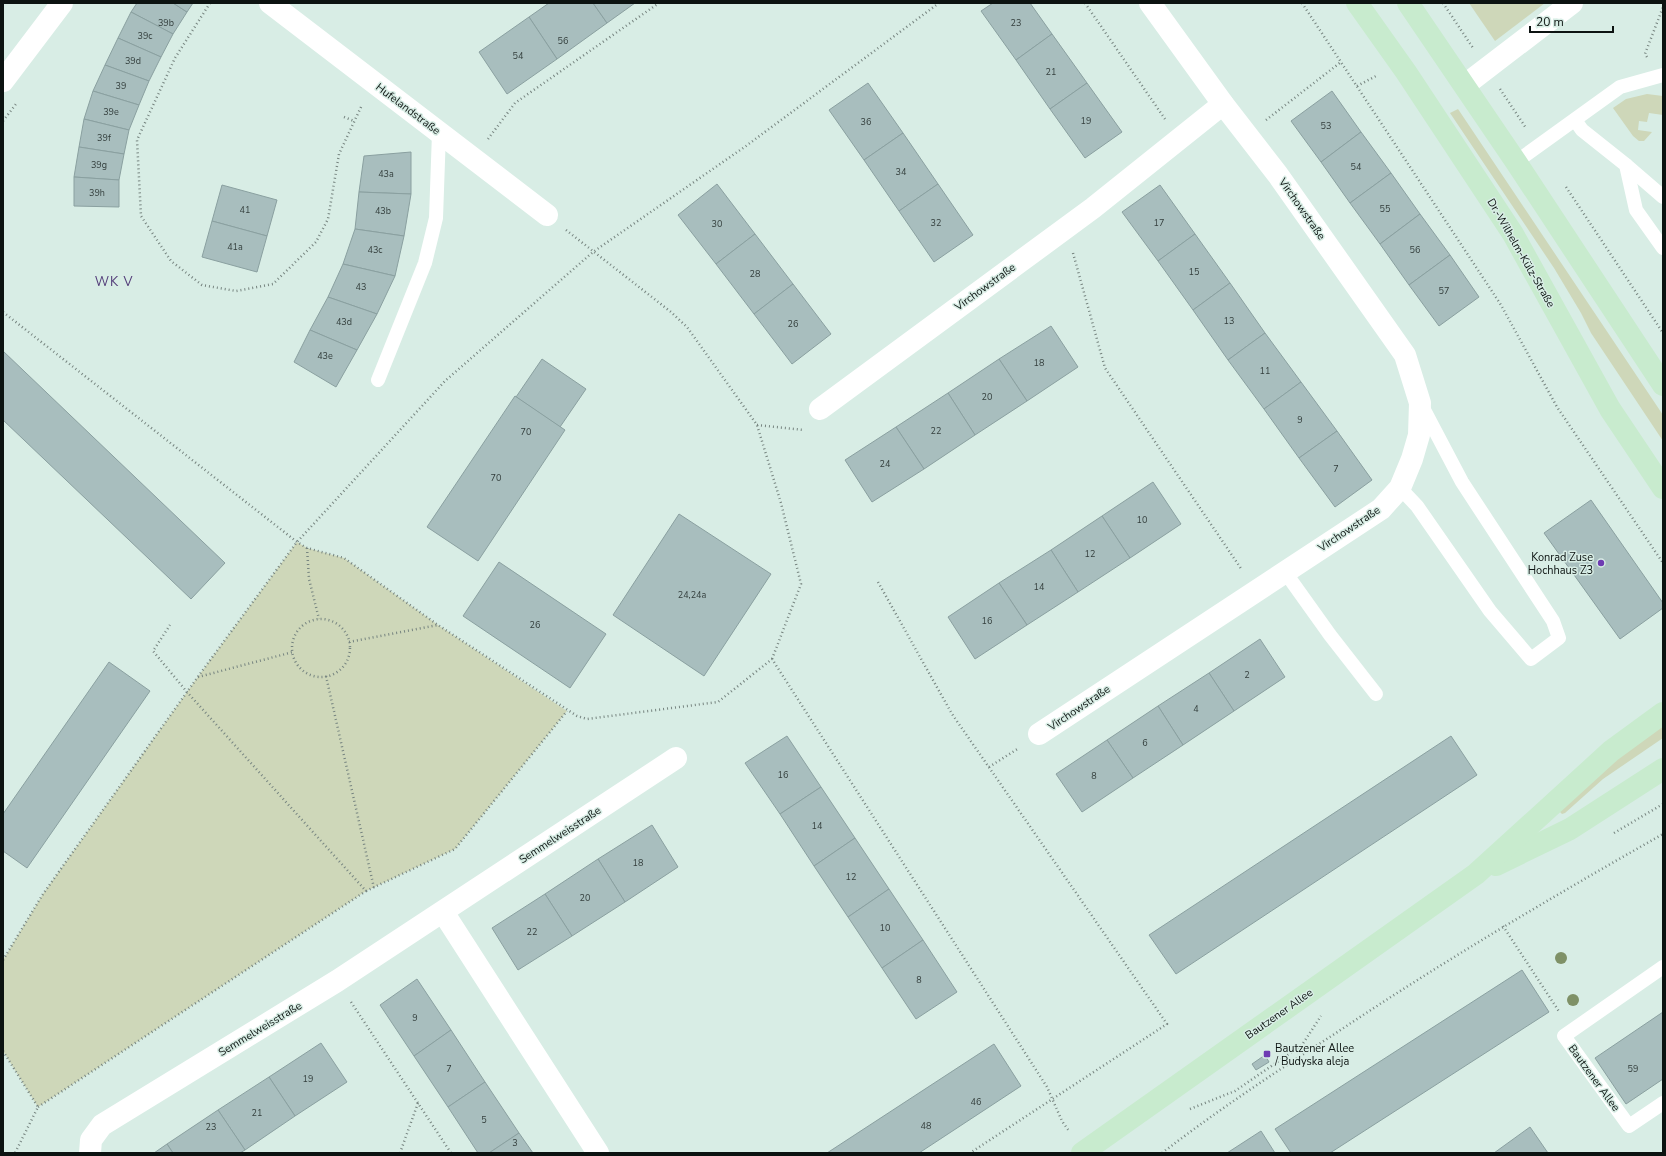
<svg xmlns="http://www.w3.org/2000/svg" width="1666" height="1156" viewBox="0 0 1666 1156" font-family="'Nunito Sans',sans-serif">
<rect width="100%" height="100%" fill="#d8ede5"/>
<!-- green -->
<g fill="#ced7b9">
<path d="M 1469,3 L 1545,3 L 1495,41 Z"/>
<path d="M 1647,94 L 1663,96 L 1663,115 L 1649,113 L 1647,122 L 1639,121 L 1638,130 L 1652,132 L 1644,141 L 1639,141 L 1633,136 L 1613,108 L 1626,99 Z"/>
<path d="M 1458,109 L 1663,415 L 1663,441 L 1591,333 L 1581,313 L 1554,268 L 1450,113 Z"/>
<path d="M 297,542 L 307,548 L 344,558 L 438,625 L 567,711 L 455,849 L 366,891 L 38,1107 L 3,1051 L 3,960 L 43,894 L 197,678 Z"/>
<path d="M 1663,726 L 1663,738 L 1603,779 L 1565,813 L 1562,814 L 1560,812 L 1560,810 L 1592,777 Z"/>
</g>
<!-- building -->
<g fill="#a8bebe" stroke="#8aa0a0">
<path d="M 137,3 L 173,3 L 187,12 L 173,34 L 131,12 Z"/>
<path d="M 173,3 L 193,3 L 187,12 Z"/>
<path d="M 549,3 L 593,3 L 607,23 L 557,59 L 529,17 Z"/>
<path d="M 593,3 L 635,3 L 607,23 Z"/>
<path d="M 993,3 L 1030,3 L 1052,34 L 1016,60 L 981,11 Z"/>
<path d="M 131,12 L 173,34 L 161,57 L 118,38 Z"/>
<path d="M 529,17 L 557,59 L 507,94 L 479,52 Z"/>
<path d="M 1052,34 L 1087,83 L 1050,109 L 1016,60 Z"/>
<path d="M 118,38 L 161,57 L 149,81 L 105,65 Z"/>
<path d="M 105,65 L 149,81 L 139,105 L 93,91 Z"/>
<path d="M 868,83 L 903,133 L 864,160 L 829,110 Z"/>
<path d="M 1087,83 L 1122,132 L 1085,158 L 1050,109 Z"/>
<path d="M 93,91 L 139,105 L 129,130 L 84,119 Z"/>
<path d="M 1332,91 L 1361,132 L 1321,162 L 1291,121 Z"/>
<path d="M 84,119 L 129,130 L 124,154 L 79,147 Z"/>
<path d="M 1361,132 L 1391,173 L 1350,203 L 1321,162 Z"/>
<path d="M 903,133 L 938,184 L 899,211 L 864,160 Z"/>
<path d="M 79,147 L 124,154 L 119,180 L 74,177 Z"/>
<path d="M 411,152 L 411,194 L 359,192 L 364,156 Z"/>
<path d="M 1391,173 L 1420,214 L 1380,244 L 1350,203 Z"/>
<path d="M 74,177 L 119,180 L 119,207 L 74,206 Z"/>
<path d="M 717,184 L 755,234 L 716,264 L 678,215 Z"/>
<path d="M 938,184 L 973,235 L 934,262 L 899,211 Z"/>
<path d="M 222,185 L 277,200 L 267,236 L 212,221 Z"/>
<path d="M 1160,185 L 1195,234 L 1158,261 L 1122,212 Z"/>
<path d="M 359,192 L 411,194 L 404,236 L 355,229 Z"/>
<path d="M 1420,214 L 1450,255 L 1409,285 L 1380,244 Z"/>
<path d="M 212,221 L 267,236 L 257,272 L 202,257 Z"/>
<path d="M 355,229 L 404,236 L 395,276 L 343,264 Z"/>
<path d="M 755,234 L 793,284 L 754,314 L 716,264 Z"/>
<path d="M 1195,234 L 1230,283 L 1193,310 L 1158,261 Z"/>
<path d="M 1450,255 L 1479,297 L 1439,326 L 1409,285 Z"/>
<path d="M 343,264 L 395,276 L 377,314 L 328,297 Z"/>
<path d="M 1230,283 L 1265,333 L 1228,360 L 1193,310 Z"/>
<path d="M 793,284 L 831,334 L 792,364 L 754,314 Z"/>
<path d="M 328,297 L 377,314 L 357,350 L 310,330 Z"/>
<path d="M 1051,326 L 1078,367 L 1027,401 L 999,359 Z"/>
<path d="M 310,330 L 357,350 L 336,387 L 294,362 Z"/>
<path d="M 1265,333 L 1301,382 L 1264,409 L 1228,360 Z"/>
<path d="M 3,351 L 225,563 L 191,599 L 3,420 Z"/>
<path d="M 542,359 L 586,389 L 560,427 L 516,397 Z"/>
<path d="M 999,359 L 1027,401 L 975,435 L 948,393 Z"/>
<path d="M 1301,382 L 1337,431 L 1299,458 L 1264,409 Z"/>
<path d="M 948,393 L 975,435 L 924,469 L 896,427 Z"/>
<path d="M 515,396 L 565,430 L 478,561 L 427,527 Z"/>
<path d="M 896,427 L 924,469 L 872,502 L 845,460 Z"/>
<path d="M 1337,431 L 1372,480 L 1335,507 L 1299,458 Z"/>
<path d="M 1153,482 L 1181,524 L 1130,558 L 1102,516 Z"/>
<path d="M 1591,500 L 1663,603 L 1663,608 L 1620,639 L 1544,533 Z"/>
<path d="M 679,514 L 771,574 L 704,676 L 613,615 Z"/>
<path d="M 1102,516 L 1130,558 L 1078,592 L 1051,550 Z"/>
<path d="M 1051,550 L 1078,592 L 1027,625 L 999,583 Z"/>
<path d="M 499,562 L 606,634 L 570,688 L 463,616 Z"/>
<path d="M 999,583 L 1027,625 L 975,659 L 948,617 Z"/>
<path d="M 1260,639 L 1285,677 L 1234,711 L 1209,673 Z"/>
<path d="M 109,662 L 150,691 L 27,868 L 3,851 L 3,814 Z"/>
<path d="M 1209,673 L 1234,711 L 1183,745 L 1158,706 Z"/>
<path d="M 1158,706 L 1183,745 L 1133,778 L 1107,740 Z"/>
<path d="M 787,736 L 821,787 L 780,814 L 745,763 Z"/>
<path d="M 1451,736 L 1477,775 L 1176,974 L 1149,935 Z"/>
<path d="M 1107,740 L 1133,778 L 1082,812 L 1056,774 Z"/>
<path d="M 821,787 L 855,838 L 814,866 L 780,814 Z"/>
<path d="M 652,825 L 678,867 L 625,902 L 598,859 Z"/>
<path d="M 855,838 L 889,889 L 848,917 L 814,866 Z"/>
<path d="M 598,859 L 625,902 L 572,936 L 545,894 Z"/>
<path d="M 889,889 L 923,940 L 882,968 L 848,917 Z"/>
<path d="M 545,894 L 572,936 L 518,970 L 492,928 Z"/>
<path d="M 923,940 L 957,992 L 916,1019 L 882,968 Z"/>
<path d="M 1522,970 L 1549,1012 L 1330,1153 L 1291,1153 L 1275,1129 Z"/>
<path d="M 417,979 L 451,1030 L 414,1056 L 380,1005 Z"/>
<path d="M 1663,1012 L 1663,1079 L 1626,1104 L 1595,1058 Z"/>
<path d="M 451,1030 L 485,1082 L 448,1107 L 414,1056 Z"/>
<path d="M 321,1043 L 347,1082 L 295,1116 L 269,1077 Z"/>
<path d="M 994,1044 L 1021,1086 L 919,1153 L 827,1153 Z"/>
<path d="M 1265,1055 L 1269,1062 L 1256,1070 L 1252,1064 Z"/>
<path d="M 269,1077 L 295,1116 L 245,1150 L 218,1110 Z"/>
<path d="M 485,1082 L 519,1133 L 489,1153 L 478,1153 L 448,1107 Z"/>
<path d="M 218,1110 L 245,1150 L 240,1153 L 173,1153 L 167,1144 Z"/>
<path d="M 1530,1127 L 1548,1153 L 1494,1153 Z"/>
<path d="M 1261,1131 L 1275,1153 L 1227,1153 Z"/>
<path d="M 519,1133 L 533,1153 L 489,1153 Z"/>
<path d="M 167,1144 L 173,1153 L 154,1153 Z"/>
</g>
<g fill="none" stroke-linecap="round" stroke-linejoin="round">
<!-- path -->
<g stroke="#778580" stroke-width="2.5" stroke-dasharray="1 3" stroke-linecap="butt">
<path d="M 210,3 L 175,58 L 137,140 L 141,216 L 171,261 L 202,285 L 236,291 L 273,284 L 316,242 L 328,219 L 339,154 L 362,105"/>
<path d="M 1085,3 L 1165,119"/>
<path d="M 1302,3 L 1501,305 L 1557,407 L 1663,563"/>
<path d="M 1443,3 L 1473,48"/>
<path d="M 1647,57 L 1645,54 L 1663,7"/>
<path d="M 1357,86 L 1378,75"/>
<path d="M 1500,89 L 1526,128"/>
<path d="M 344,117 L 354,121"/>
<path d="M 1266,120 L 1341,62"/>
<path d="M 3,121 L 16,104"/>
<path d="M 488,139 L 515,103 L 659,3"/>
<path d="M 1566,187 L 1663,333"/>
<path d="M 566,230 L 671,312 L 687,327 L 757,425 L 781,503 L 801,584 L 772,659"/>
<path d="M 1073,253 L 1105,368 L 1242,570"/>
<path d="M 3,312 L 297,542 L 307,548 L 344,558 L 438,625 L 577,716 L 587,719 L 718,702 L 772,659 L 1047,1087 L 1062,1121 L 1069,1131"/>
<path d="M 757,425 L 804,430"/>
<path d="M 307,548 L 309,579 L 319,619"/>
<path d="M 878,582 L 952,714 L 1167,1024 L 970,1153"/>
<circle cx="321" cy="648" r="29"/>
<path d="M 349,642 L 438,625"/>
<path d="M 326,676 L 374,888"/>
<path d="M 198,677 L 293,652"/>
<path d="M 989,767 L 1019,748"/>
<path d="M 1614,833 L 1663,804"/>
<path d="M 366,891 L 455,849 L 567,711"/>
<path d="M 1503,926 L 1560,1013"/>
<path d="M 3,960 L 43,894 L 197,678 L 297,542 L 445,381 L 593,252 L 746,146 L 939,3"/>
<path d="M 351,1002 L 451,1153"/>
<path d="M 3,1051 L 38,1107 L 15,1153"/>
<path d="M 38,1107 L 366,891 L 187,692 L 153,651 L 170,625"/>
<path d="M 1190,1109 L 1235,1091 L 1302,1045 L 1321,1016"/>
<path d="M 400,1153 L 418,1103"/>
<path d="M 1162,1153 C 1218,1110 1277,1071 1336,1033 C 1442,962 1552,897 1663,834"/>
</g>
<!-- lane -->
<g stroke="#fff" stroke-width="14">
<path d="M 1575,120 L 1582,130 L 1626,165 L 1636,210 L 1663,248"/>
<path d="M 1516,162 L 1620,87 L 1663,75"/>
<path d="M 1626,165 L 1663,197"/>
<path d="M 378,380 L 425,263 L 436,218 L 439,133"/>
<path d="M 1400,488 L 1417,506 L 1490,611 L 1531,659 L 1559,638 L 1553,621 L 1462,482 L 1422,406"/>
<path d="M 1285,572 L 1330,635 L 1376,694"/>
<path d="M 1663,967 L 1564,1036 L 1629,1126 L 1663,1103"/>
</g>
<!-- street -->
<g stroke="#fff" stroke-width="22">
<path d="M 270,3 L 547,215"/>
<path d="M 3,81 L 62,3"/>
<path d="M 1465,85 L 1572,3"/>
<path d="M 820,409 L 1093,208 L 1223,104"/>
<path d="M 1039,734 L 1381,509 L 1400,488 L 1412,459 L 1419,435 L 1420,403 L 1405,355 L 1278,175 L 1223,104 L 1150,3"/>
<path d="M 443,912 L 598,1153"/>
<path d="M 90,1153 L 91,1140 L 102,1125 L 337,981 L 676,758"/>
</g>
<!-- secondary -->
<g stroke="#c8ebce" stroke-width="22">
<path d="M 1357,3 L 1406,72 L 1513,234 L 1610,409 L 1663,488"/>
<path d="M 1408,3 L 1516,162 L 1663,385"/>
<path d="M 1496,865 L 1570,829 L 1663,769"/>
<path d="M 1082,1153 L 1476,874 L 1611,751 L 1663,713"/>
</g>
</g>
<!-- trees -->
<g fill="#7f9167">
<circle cx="1561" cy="958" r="6"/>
<circle cx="1573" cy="1000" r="6"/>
</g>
<!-- markers -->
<g fill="#6e3bb2" stroke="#d8ede5" stroke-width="1.5">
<circle cx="1601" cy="563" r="4"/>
<rect x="1263" y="1050" width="8" height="8" rx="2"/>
</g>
<g text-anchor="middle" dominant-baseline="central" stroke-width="3" stroke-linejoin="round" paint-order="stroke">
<!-- number labels -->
<g font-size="9" fill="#333e3c">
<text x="166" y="23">39b</text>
<text x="1016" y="23">23</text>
<text x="145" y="36">39c</text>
<text x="563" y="41">56</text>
<text x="518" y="56">54</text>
<text x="133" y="61">39d</text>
<text x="1051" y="72">21</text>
<text x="121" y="86">39</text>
<text x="111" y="112">39e</text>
<text x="1086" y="121">19</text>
<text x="866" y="122">36</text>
<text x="1326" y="126">53</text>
<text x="104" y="138">39f</text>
<text x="99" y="165">39g</text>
<text x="1356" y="167">54</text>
<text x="901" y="172">34</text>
<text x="386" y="174">43a</text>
<text x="97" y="193">39h</text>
<text x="1385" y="209">55</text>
<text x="245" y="210">41</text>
<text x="383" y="211">43b</text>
<text x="936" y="223">32</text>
<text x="1159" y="223">17</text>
<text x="717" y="224">30</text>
<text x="235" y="247">41a</text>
<text x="375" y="250">43c</text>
<text x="1415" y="250">56</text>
<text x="1194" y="272">15</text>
<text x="755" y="274">28</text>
<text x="361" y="287">43</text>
<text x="1444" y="291">57</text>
<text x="1229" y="321">13</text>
<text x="344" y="322">43d</text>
<text x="793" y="324">26</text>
<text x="325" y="356">43e</text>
<text x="1039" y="363">18</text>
<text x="1265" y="371">11</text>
<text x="987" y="397">20</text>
<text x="1300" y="420">9</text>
<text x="936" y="431">22</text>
<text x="526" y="432">70</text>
<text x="885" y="464">24</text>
<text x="1336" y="469">7</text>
<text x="496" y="478">70</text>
<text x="1142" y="520">10</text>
<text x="1090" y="554">12</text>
<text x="1039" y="587">14</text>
<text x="692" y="595">24,24a</text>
<text x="987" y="621">16</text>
<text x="535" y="625">26</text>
<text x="1247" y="675">2</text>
<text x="1196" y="709">4</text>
<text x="1145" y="743">6</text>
<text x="783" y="775">16</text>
<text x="1094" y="776">8</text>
<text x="817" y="826">14</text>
<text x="638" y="863">18</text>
<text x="851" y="877">12</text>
<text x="585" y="898">20</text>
<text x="885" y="928">10</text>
<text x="532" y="932">22</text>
<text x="919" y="980">8</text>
<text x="415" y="1018">9</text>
<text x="449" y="1069">7</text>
<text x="1633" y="1069">59</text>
<text x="308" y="1079">19</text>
<text x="976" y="1102">46</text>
<text x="257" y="1113">21</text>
<text x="484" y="1120">5</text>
<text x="926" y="1126">48</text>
<text x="211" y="1127">23</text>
<text x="515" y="1143">3</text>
</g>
<!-- street labels -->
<g font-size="11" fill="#0c1311" stroke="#d8ede5">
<text transform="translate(408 109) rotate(37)">Hufelandstraße</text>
<text transform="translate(1302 209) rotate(55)">Virchowstraße</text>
<text transform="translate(1521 253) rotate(60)">Dr.-Wilhelm-Külz-Straße</text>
<text transform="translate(985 287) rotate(-36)">Virchowstraße</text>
<text transform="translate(1349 529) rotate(-34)">Virchowstraße</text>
<text transform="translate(1079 708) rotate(-34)">Virchowstraße</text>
<text transform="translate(560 835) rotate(-33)">Semmelweisstraße</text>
<text transform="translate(1279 1014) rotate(-35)">Bautzener Allee</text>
<text transform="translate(260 1029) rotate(-31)">Semmelweisstraße</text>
<text transform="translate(1594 1078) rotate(54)">Bautzener Allee</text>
</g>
<!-- poi labels -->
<g font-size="11" fill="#0c1311" stroke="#d8ede5" text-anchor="end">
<text x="1593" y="557">Konrad Zuse<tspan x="1593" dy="13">Hochhaus Z3</tspan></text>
<text x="1275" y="1048" text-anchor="start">Bautzener Allee<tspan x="1275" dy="13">/ Budyska aleja</tspan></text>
</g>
<!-- quarter labels -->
<g font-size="13" letter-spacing="1" fill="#533d79" stroke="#d8ede5">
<text x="114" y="282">WK V</text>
</g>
</g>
<!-- border -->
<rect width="1666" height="1156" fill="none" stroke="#0c1311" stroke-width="8"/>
<!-- scale -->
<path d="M1530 26v6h83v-6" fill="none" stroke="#0c1311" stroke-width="2"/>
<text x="1536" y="26" font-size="12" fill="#0c1311" stroke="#d8ede5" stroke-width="3" paint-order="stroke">20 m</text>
</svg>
